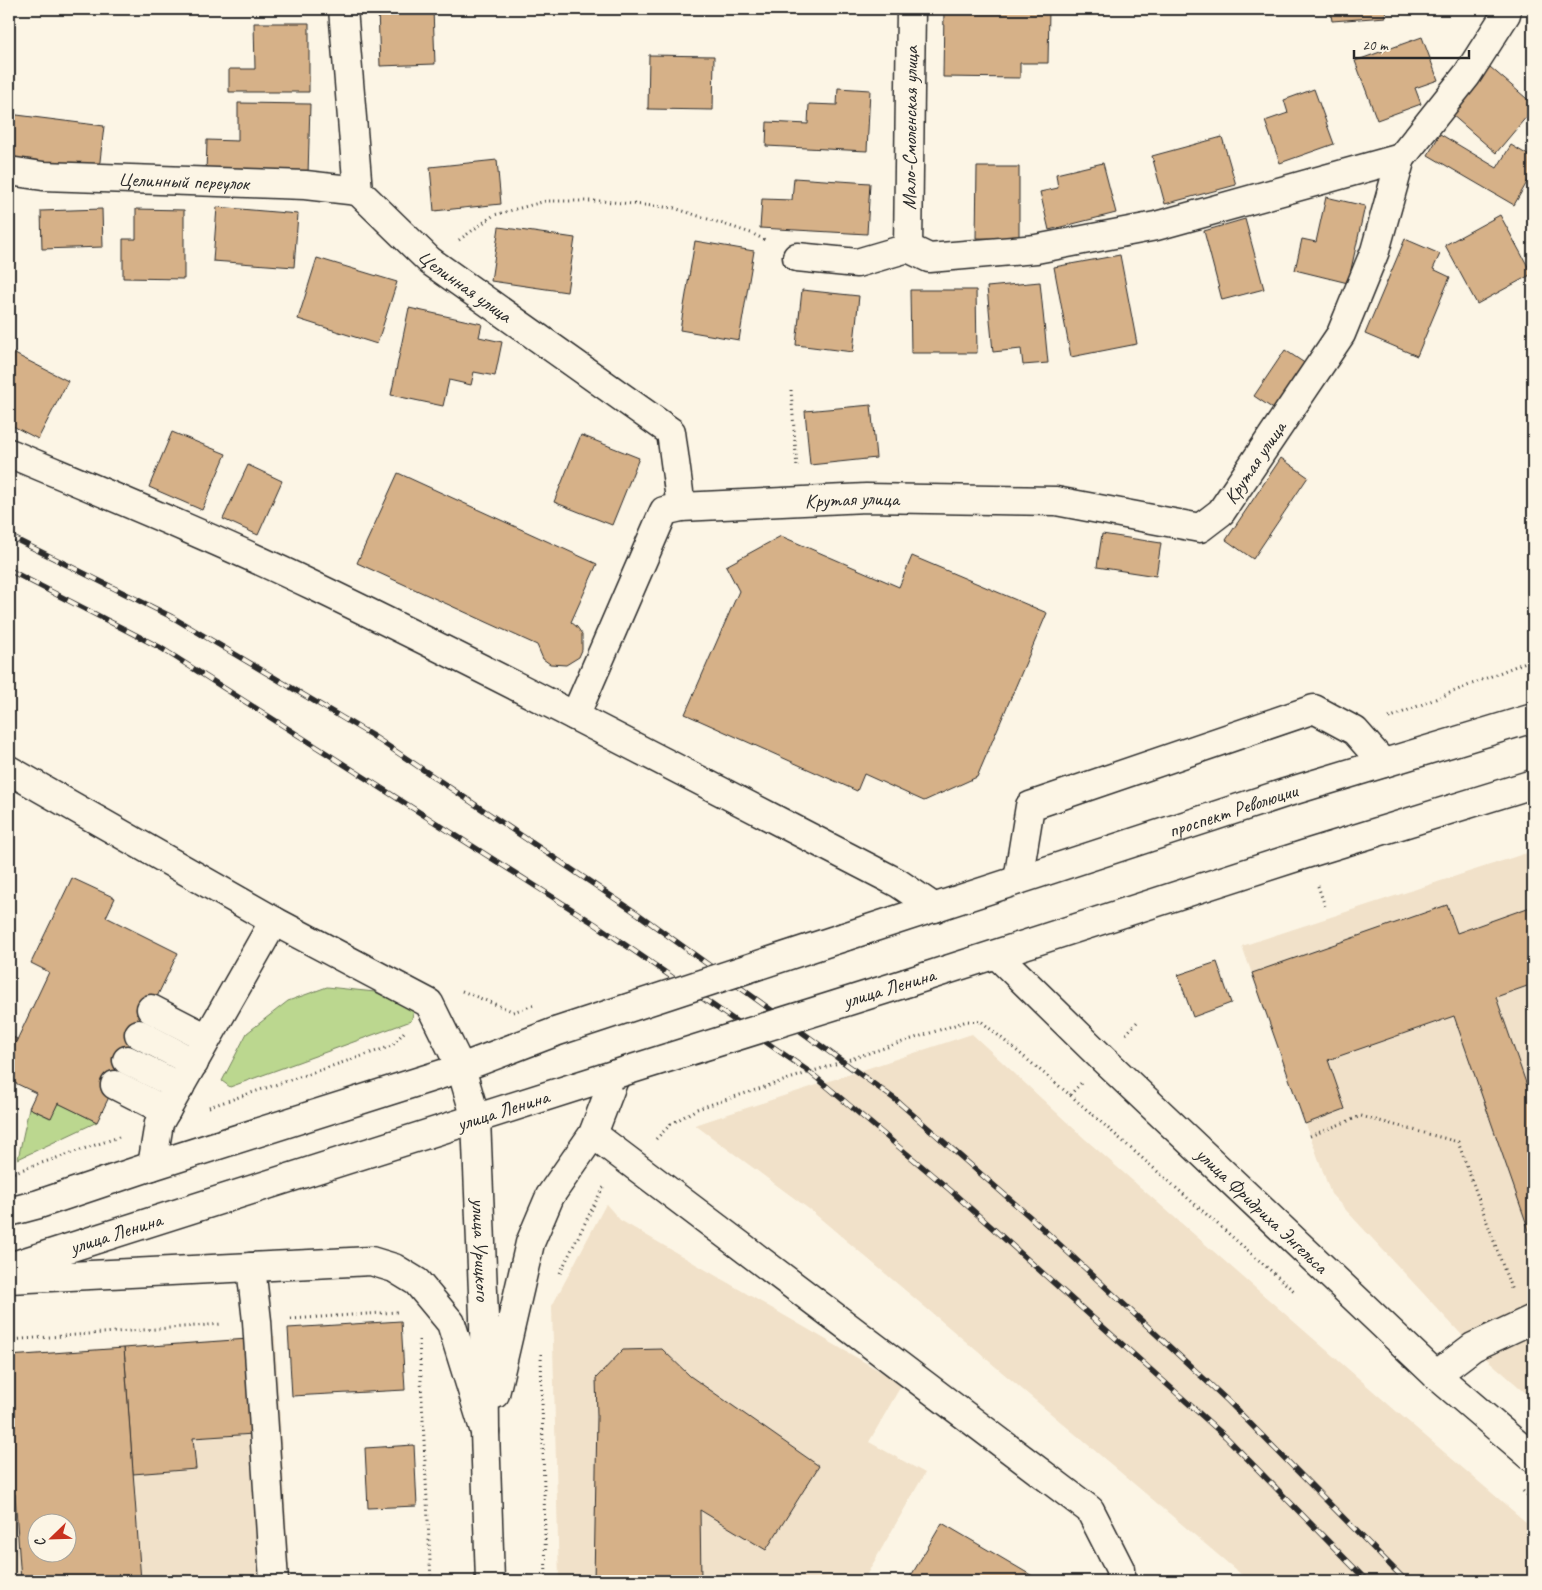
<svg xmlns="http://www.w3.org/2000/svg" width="1542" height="1590" viewBox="0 0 1542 1590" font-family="Caveat,sans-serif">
<rect width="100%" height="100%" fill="#fcf5e5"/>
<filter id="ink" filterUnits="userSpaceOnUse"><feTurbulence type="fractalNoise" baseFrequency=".02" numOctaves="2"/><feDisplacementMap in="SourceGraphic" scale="10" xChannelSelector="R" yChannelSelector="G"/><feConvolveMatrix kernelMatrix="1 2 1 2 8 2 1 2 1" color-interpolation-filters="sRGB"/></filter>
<g filter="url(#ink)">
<!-- built -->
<g fill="#f1e1c9" fill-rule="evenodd">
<path d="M 1533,851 L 1533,1399 L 1473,1347 L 1331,1194 L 1242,946 Z"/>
<path d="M 972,1034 L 1085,1139 L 1396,1411 L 1533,1528 L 1533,1581 L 1249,1581 L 809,1209 L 695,1125 Z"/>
<path d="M 606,1204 L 620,1220 L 902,1384 L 869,1442 L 925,1473 L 863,1581 L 559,1581 L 552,1306 Z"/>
<path d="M 275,1336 L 290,1581 L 9,1581 L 9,1355 ZM 38,1522 L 68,1522 L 68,1552 L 38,1552 Z"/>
</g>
<!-- green -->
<g fill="#bbd78f" stroke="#73815d">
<path d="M 327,987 L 375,992 L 414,1011 L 411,1021 L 230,1087 L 222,1081 L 247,1033 L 288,1001 Z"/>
<path d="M 58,1103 L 97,1122 L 18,1159 L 29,1108 L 50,1118 Z"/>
</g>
<!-- building -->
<g fill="#d6b188" stroke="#2b2b2b" fill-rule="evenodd">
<path d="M 378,9 L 433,9 L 435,64 L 380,66 Z"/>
<path d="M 944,9 L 1049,9 L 1048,63 L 1020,63 L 1020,78 L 943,77 Z"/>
<path d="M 1330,9 L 1385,9 L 1386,17 L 1332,21 Z"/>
<path d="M 254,23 L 309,23 L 309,92 L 229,92 L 229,69 L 255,69 Z"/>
<path d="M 1422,37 L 1438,80 L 1415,88 L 1421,104 L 1377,120 L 1355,61 Z"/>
<path d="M 649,55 L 714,56 L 713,110 L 648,109 Z"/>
<path d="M 1490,67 L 1533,104 L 1533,109 L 1496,153 L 1451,114 Z"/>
<path d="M 838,88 L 870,90 L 867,151 L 766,146 L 767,122 L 808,124 L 809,104 L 837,105 Z"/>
<path d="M 1314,89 L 1334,144 L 1280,163 L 1265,121 L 1288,113 L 1284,100 Z"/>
<path d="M 238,103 L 310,104 L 308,175 L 206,173 L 207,140 L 238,141 Z"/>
<path d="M 9,114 L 104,126 L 99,170 L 9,158 Z"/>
<path d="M 1440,134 L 1497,168 L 1511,145 L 1533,158 L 1533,172 L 1514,205 L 1428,155 Z"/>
<path d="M 1222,137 L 1236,185 L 1165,204 L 1152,156 Z"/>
<path d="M 497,160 L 501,204 L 434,211 L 430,167 Z"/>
<path d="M 1103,163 L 1116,213 L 1049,230 L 1040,192 L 1058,188 L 1056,174 Z"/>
<path d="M 977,167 L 1019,167 L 1019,239 L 976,238 Z"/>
<path d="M 794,178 L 870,183 L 867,234 L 760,228 L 762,199 L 792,200 Z"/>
<path d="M 1326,197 L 1365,206 L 1348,283 L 1295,270 L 1302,239 L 1316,242 Z"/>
<path d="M 217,207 L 298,214 L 294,267 L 213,261 Z"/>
<path d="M 102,209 L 103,247 L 42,249 L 41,211 Z"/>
<path d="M 136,209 L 184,210 L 184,279 L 123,278 L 123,239 L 136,239 Z"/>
<path d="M 1500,215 L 1532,274 L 1477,304 L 1445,245 Z"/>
<path d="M 1245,219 L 1264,289 L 1222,300 L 1204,231 Z"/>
<path d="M 499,227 L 575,238 L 567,292 L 491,281 Z"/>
<path d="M 1405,239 L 1440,254 L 1433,269 L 1450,277 L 1417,356 L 1365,334 Z"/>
<path d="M 695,241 L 754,251 L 739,340 L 680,330 Z"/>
<path d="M 1120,255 L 1137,344 L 1071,357 L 1054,267 Z"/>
<path d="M 317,258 L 397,282 L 377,344 L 298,319 Z"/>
<path d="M 1040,282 L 1048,363 L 1023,365 L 1021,349 L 993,352 L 987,287 Z"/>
<path d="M 802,290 L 859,296 L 853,352 L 796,345 Z"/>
<path d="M 910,290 L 976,290 L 977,353 L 911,353 Z"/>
<path d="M 409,308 L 482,324 L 479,337 L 502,342 L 495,376 L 474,372 L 471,385 L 449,380 L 443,406 L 391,395 Z"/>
<path d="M 1285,350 L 1312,368 L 1281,414 L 1254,396 Z"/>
<path d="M 9,351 L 68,381 L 38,439 L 9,424 Z"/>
<path d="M 871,405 L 876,458 L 810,465 L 805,411 Z"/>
<path d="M 172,432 L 226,454 L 202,510 L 149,487 Z"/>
<path d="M 581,435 L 639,458 L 612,525 L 554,502 Z"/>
<path d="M 1281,458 L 1308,477 L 1253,559 L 1226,540 Z"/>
<path d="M 248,465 L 282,481 L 258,535 L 223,519 Z"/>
<path d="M 398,473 L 597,564 L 571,622 L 577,627 L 582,634 L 582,650 L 579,657 L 566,665 L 550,664 L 543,659 L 537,645 L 357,563 Z"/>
<path d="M 1102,534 L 1161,543 L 1156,576 L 1097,567 Z"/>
<path d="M 781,536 L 899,587 L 912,556 L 1047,613 L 977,777 L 924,801 L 864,774 L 857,791 L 685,714 L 739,591 L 726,566 Z"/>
<path d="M 72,878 L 115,898 L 106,917 L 178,953 L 97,1122 L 58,1103 L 51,1118 L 29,1108 L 36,1093 L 9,1080 L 9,1057 L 49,972 L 31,963 Z"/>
<path d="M 1447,905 L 1457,933 L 1533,906 L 1533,984 L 1496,997 L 1533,1103 L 1533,1242 L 1454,1016 L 1328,1060 L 1345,1109 L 1305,1124 L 1252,973 Z"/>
<path d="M 1217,962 L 1231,1003 L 1193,1017 L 1178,975 Z"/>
<path d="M 9,1035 L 17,1039 L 9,1057 Z"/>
<path d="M 401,1321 L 405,1390 L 292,1396 L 288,1328 Z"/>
<path d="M 248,1339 L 254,1434 L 193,1438 L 196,1469 L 133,1474 L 124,1348 Z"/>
<path d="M 124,1348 L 141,1581 L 21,1581 L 15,1494 L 9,1494 L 9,1356 ZM 38,1522 L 68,1522 L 68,1552 L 38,1552 Z"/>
<path d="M 662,1349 L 690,1376 L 819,1466 L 766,1550 L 700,1510 L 701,1581 L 594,1581 L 597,1417 L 596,1378 L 623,1350 Z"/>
<path d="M 414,1445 L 417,1506 L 368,1508 L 365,1448 Z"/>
<path d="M 942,1523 L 1041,1581 L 908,1581 Z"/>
</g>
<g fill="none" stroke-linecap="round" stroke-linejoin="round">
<!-- minor casing -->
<g stroke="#2b2b2b" stroke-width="31">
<g id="minor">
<path id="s1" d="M 343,9 L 358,191 L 430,261 L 671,432 L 681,507"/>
<path d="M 1401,158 L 1467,75 L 1506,14 L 1507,9"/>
<path id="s2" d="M 9,171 L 43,176 L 305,185 L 358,191"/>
<path id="s3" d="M 908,248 L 911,9"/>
<path d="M 797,257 L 857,263 L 908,248"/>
<path d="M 9,453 C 111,496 214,538 314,586 C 511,681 704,783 898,883 L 935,908"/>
<path id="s4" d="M 575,716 L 664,511 L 681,507 L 866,498 L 1056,501 L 1200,528 L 1221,512 L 1341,334 L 1375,251 L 1401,158 L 1156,226 L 1036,249 L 929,258 L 908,248"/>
<path d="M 9,770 L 274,921 L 429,1003 L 461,1068"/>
<path d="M 1018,880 L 1030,806 L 1314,709 L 1355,731 L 1383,763"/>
<path id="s5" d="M 997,955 L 1103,1059 L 1436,1375 L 1533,1458"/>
<path d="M 151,1009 L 207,1038"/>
<path d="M 139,1034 L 194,1063"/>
<path d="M 127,1060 L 180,1087"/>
<path d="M 115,1085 L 166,1111"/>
<path d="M 593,1134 L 1090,1510 L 1120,1569 L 1120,1581"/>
<path d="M 152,1166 L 159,1123 L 274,921"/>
<path d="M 251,1267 L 257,1321 L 274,1581"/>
<path d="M 1436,1375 L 1473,1347 L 1533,1319"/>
</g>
</g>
<!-- major casing -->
<g stroke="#2b2b2b" stroke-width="31">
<g id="major">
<path id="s6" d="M 844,937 L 1285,793 L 1533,718"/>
<path d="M 906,983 L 1306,854 L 1533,784"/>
<path id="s7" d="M 461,1068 L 476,1119 L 484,1317 L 485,1432 L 490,1581"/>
<path d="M 9,1212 L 39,1204 L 152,1166 L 461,1068 L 555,1032"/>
<path id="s8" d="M 9,1267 L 616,1074"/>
<path d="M 9,1279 L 371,1261 L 394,1268 L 417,1282 L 451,1323 L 485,1432"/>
<path d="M 495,1394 L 530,1243 L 550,1196 L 593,1134 L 616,1074"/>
</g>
</g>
<!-- path -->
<g stroke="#2b2b2b" stroke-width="3" stroke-dasharray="1 4" stroke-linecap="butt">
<path d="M 459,240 L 494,215 L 546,201 L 602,201 L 674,208 L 751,233 L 767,241"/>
<path d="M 791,390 L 797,468"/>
<path d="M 1389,718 L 1533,659"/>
<path d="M 1318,886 L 1326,909"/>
<path d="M 462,991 L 512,1011"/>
<path d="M 982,1022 L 1070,1095 L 1294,1291"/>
<path d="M 1126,1034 L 1139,1020"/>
<path d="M 1070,1095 L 1081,1083"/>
<path d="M 209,1107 L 392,1046 L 405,1031"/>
<path d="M 1310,1136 L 1361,1116 L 1458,1142 L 1512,1291"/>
<path d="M 656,1139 L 671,1124"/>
<path d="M 9,1174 L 122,1136"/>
<path d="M 560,1273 L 602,1189 L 606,1186"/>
<path d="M 291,1319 L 397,1312"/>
<path d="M 9,1340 L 222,1324"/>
<path d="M 419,1340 L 431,1581"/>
<path d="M 541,1354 L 546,1581"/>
<path d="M 1523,1491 L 1533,1500"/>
</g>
<!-- minor -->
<use href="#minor" stroke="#fcf5e5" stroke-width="28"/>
<!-- major -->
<use href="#major" stroke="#fcf5e5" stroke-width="28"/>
<!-- rail casing -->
<g stroke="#2b2b2b" stroke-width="5.5">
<g id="rail">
<path d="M 9,536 L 172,617 L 373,736 L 638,914 L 896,1100 L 1029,1216 L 1228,1401 L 1406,1581"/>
<path d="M 9,570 L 161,648 L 595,924 L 811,1073 L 950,1190 L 1227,1438 L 1367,1581"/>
</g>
</g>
<!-- rail -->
<use href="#rail" stroke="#fcf5e5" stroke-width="4" stroke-dasharray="11" stroke-linecap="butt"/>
<!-- major-bridge casing -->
<g stroke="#2b2b2b" stroke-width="31" stroke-linecap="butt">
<g id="major-bridge">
<path d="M 555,1032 L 844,937"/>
<path d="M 616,1074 L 906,983"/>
</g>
</g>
<!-- path-bridge -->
<g stroke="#2b2b2b" stroke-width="3" stroke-dasharray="1 4" stroke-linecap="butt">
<path d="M 513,1012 L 534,1005"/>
<path d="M 671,1124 L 697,1109 L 967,1021 L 982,1022"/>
</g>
<!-- major-bridge -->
<use href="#major-bridge" stroke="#fcf5e5" stroke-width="28"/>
</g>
</g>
<g text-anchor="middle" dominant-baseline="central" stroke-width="5" stroke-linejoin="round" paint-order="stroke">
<!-- street labels -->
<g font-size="20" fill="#2b2b2b" stroke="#fcf5e5">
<text stroke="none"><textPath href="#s3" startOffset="120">Мало-Смоленская улица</textPath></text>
<text stroke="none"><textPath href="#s2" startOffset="175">Целинный переулок</textPath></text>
<text stroke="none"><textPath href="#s1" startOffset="326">Целинная улица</textPath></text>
<text stroke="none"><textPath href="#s4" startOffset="849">Крутая улица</textPath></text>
<text stroke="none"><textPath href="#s4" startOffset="412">Крутая улица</textPath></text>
<text stroke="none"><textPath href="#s6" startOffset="409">проспект Революции</textPath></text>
<text transform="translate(889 988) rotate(-17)">улица Ленина</text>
<text stroke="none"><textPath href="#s8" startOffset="518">улица Ленина</textPath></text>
<text stroke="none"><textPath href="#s5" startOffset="368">улица Фридриха Энгельса</textPath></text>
<text stroke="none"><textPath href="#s8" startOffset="112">улица Ленина</textPath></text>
<text stroke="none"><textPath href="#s7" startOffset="184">улица Урицкого</textPath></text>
</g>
</g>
<!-- margin -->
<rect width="1542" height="1590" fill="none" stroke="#fcf5e5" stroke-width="30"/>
<rect x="15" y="15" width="1512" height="1560" fill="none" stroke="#2b2b2b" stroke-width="2" filter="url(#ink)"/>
<!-- north arrow -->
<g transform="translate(52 1538) rotate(247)"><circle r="24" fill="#fcf5e5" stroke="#a8a49b"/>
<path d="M0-4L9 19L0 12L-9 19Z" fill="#c8321e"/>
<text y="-8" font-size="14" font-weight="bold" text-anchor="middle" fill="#2b2b2b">С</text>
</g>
<!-- scale -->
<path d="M1354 50v8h115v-8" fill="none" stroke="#2b2b2b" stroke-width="2.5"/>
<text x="1362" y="50" font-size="15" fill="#2b2b2b" stroke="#fcf5e5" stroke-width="4" paint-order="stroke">20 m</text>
</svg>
